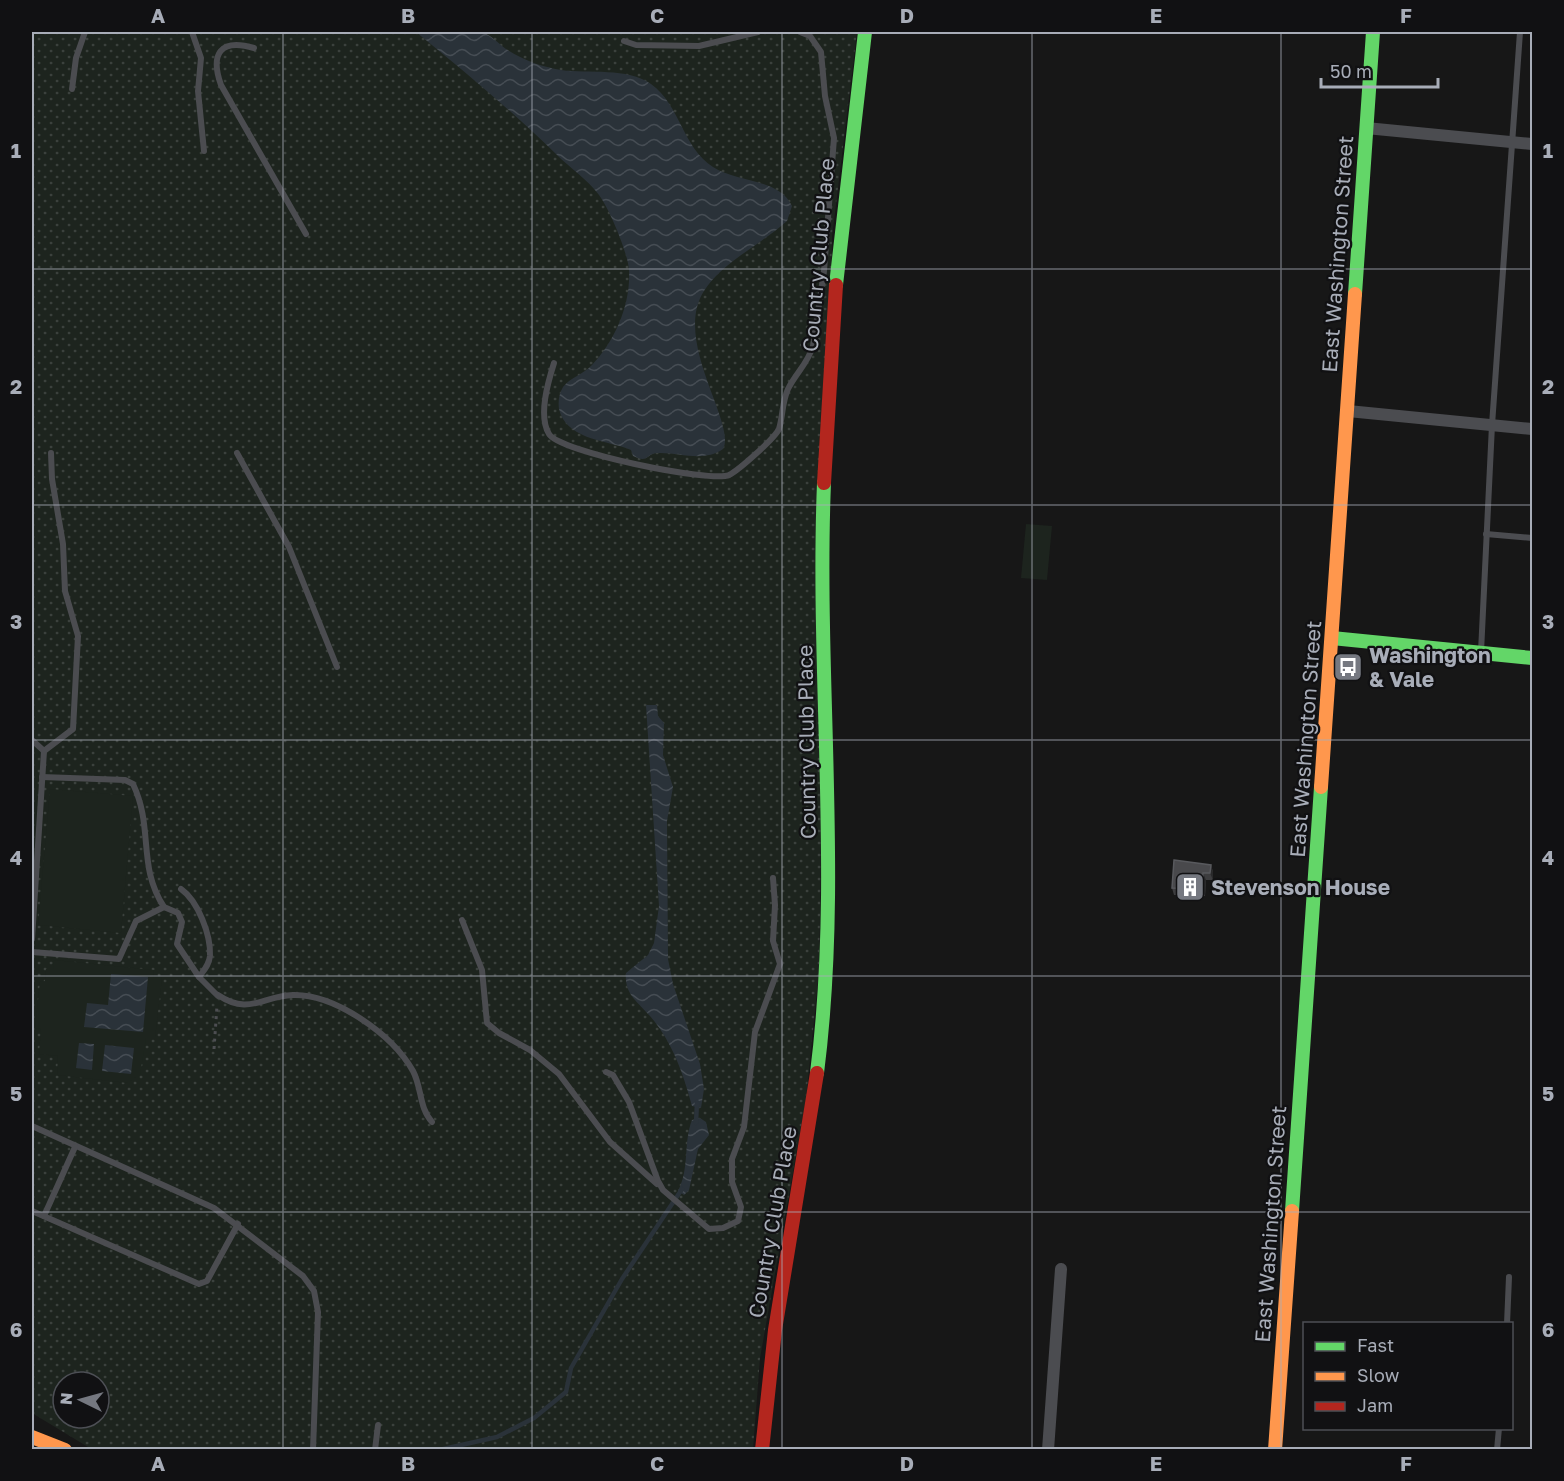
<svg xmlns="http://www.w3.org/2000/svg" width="1564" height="1481" viewBox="0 0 1564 1481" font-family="'Golos Text',sans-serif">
<defs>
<pattern id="grass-dots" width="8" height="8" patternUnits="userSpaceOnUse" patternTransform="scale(1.5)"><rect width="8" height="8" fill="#1d241e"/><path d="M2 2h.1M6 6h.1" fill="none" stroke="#3b413d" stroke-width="1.8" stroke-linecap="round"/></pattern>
<pattern id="water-waves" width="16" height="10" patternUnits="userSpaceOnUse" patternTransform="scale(1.5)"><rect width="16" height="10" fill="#2a3239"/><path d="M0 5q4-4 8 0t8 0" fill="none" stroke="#464d54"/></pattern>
</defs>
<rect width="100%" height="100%" fill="#171717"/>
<!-- grass -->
<path fill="url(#grass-dots)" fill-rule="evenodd" d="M 32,32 L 857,32 L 832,237 L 819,971 L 806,1099 L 760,1358 L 753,1449 L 93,1450 L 32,1413 ZM 63,1382 L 99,1382 L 99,1418 L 63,1418 Z"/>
<!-- park -->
<g fill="#1d241e">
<path d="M 1026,524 L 1052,526 L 1047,580 L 1021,578 Z"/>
<path d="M 50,789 L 133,796 L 121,933 L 38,925 Z"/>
<path d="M 54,960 L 154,970 L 153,977 L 162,978 L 155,1038 L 146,1038 L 140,1074 L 128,1083 L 57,1075 L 58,1056 L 39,1054 L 41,1029 L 35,1028 L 40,982 L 45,981 L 46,969 L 53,969 Z"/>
</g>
<!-- water -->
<g fill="url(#water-waves)">
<path d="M 416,32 C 429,31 475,28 484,33 C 492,36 499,44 506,49 C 523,60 542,67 561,70 C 589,74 627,67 651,84 C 681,106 682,147 713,167 C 738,183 779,178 792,206 L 787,221 C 763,243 721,263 704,291 C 672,341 737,424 723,449 C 703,463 679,452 658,453 C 646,453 649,464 633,456 L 631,450 L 626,448 C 602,440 566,438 559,409 C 558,401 559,394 563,387 C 571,377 584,374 592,365 C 615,341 631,304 629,270 C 628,253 609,208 599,195 C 587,179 570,168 556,154 C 511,110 464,71 416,32 Z"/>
<path d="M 646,705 L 657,705 L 658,716 L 664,723 L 663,755 L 673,787 L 667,821 L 668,959 L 673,984 L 700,1064 L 704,1089 L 701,1108 L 692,1106 C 683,1073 673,1043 650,1016 C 638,1002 624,994 626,973 L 648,955 L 654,943 L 659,906 Z"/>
<path d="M 111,974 L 148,977 L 143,1032 L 84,1027 L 87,1003 L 108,1005 Z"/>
<path d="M 79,1043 L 94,1044 L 92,1070 L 76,1068 Z"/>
<path d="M 105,1045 L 134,1048 L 131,1074 L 102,1071 Z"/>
<path d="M 700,1118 L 706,1122 L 709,1135 L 698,1149 L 689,1190 L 684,1195 L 678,1191 C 690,1168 683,1143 692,1120 Z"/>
</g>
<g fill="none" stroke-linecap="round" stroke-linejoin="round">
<!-- stream -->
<g stroke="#2a3239" stroke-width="4.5">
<path d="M 696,1123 L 697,1102"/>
<path d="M 439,1450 L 497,1437 L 534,1418 L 566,1392 L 571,1368 L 622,1279 L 682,1189"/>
</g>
<!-- path -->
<path stroke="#4d4e52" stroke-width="3" stroke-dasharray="3 4.5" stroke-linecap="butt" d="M 214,1049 L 217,1006"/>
<!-- lane -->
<g stroke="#4b4c50" stroke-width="6">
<path d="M 192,32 L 201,58 L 198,91 L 204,151"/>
<path d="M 624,41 L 636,45 L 699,46 L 758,32"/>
<path d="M 254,48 C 220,38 210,54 221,85 L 306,234"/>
<path d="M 72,89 L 76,58 L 85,32"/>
<path d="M 554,363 C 548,382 538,416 549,434 C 559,452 711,483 729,475 C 739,470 775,438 779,429 C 783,416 782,402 788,389 C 796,373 808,363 813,346 L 824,271 L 834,138 L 825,96 L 821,52 L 810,36 L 800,32"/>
<path d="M 237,453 L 289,547 L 337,667"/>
<path d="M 1486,534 L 1532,538"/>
<path d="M 1481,652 L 1492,425 L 1520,32"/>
<path d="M 32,740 L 44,751"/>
<path d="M 42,777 L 125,780 L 133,784 C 154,828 137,866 164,907 L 178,913 L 182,922 L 177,944 L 199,977"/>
<path d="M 181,889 C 198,901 211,935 210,956 C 209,965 204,970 199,977 L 218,996"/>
<path d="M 462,920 L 482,970 L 487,1023 L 499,1033 L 530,1050 L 559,1074 L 610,1142 L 657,1184"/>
<path d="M 32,939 L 44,751 L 73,729 L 78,636 L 65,591 L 63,544 L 52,479 L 51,453"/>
<path d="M 32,952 L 119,959 L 136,921 L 164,907"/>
<path d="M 218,995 C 249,1016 262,996 293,995 C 335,994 392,1034 413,1071 C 422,1088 419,1108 432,1122"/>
<path d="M 606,1072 L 613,1075 L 629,1102 L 658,1181 L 663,1190 L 709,1229 L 723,1228 L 738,1221 L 741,1207 L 732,1182 L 732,1159 L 744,1127 L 755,1032 L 780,964 L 773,941 L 775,905 L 773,878"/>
<path d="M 32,1126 L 214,1208 L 303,1276 L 314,1291 L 318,1312 L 313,1450"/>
<path d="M 32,1211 L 199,1284 L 207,1281 L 238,1224"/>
<path d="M 44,1216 L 75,1147"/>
<path d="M 1507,1324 L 1509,1277"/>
<path d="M 375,1450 L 378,1425"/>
<path d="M 1497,1450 L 1499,1428"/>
</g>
<!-- street -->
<g stroke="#4b4c50" stroke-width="12">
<path d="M 1366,128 L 1532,144"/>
<path d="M 1348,411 L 1532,429"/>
<path d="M 1048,1450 L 1061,1269"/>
</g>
<!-- fast -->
<g stroke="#63d668" stroke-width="14">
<path d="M 836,285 L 865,32"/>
<path d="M 1355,294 L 1373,32"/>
<path d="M 1332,638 L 1532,658"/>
<path d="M 817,1073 C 842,877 816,680 824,483"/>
<path d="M 1292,1211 L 1321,787"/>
</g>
<!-- slow -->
<g stroke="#ff974d" stroke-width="14">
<path d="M 1321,787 L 1355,294"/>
<path d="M 32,1437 L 65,1450"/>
<path d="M 1275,1450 L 1292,1211"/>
</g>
<!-- jam -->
<g stroke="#b3261e" stroke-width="14">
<path d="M 824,483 L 836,285"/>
<path d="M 762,1450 L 775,1330 L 817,1073"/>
</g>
</g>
<!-- wall -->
<path fill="#3d3d3f" d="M 1211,865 L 1213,872 L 1213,880 L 1206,880 L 1205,896 L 1174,895 L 1172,888 Z"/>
<!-- shaded-wall -->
<g fill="#29292a">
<path d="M 1211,865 L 1213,872 L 1213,880 L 1210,873 Z"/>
<path d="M 1203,873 L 1206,880 L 1205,896 L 1202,889 Z"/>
</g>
<!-- building -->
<path fill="#49494c" stroke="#58595d" stroke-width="1.5" d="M 1174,860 L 1211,865 L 1210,873 L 1203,873 L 1202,889 L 1172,888 Z"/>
<!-- grid -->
<path fill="none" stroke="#a8adb8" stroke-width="1.5" stroke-opacity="0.55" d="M 283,32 L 283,1450M 532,32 L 532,1450M 782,32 L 782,1450M 1032,32 L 1032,1450M 1281,32 L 1281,1450M 32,269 L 1532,269M 32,505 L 1532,505M 32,740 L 1532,740M 32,976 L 1532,976M 32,1212 L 1532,1212"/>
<!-- icons -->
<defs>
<g id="bus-square" transform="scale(1.5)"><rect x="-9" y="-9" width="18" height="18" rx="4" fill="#757880" stroke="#111113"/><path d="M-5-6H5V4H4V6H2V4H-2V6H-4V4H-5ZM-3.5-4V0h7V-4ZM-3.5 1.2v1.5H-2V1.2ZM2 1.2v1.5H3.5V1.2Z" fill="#fff"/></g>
<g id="building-square" transform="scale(1.5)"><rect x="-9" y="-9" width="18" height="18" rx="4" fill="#757880" stroke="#111113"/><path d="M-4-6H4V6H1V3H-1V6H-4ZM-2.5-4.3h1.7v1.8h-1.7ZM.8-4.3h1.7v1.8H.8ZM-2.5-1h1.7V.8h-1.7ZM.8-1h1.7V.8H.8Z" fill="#fff"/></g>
</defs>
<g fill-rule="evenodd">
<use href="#bus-square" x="1348" y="667"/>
<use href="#building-square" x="1190" y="887"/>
</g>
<g text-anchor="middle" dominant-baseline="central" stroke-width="4.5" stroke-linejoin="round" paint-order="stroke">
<!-- street labels -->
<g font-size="21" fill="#a8adb8" stroke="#111113">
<text transform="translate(1337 254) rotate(-86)">East Washington Street</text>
<text transform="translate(818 255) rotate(-85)">Country Club Place</text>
<text transform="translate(1305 739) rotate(-86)">East Washington Street</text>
<text transform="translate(806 742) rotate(-91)">Country Club Place</text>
<text transform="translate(772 1222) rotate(-80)">Country Club Place</text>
<text transform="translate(1270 1224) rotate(-86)">East Washington Street</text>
</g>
<!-- poi labels -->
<g font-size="21" font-weight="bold" fill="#a8adb8" stroke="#111113" text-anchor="start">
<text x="1369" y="655">Washington<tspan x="1369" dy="24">&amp; Vale</tspan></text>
<text x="1211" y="887">Stevenson House</text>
</g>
</g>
<!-- border -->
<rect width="1564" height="1481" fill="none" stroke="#111113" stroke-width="66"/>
<!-- legend -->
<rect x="1303" y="1322" width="210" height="108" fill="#111113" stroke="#4d4f55" stroke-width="1.5"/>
<rect x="1315" y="1342" width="30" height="9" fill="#63d668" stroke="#4d4f55" stroke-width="1.5"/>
<text x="1357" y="1352" font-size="18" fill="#a8adb8">Fast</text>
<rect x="1315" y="1372" width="30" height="9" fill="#ff974d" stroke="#4d4f55" stroke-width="1.5"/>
<text x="1357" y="1382" font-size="18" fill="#a8adb8">Slow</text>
<rect x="1315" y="1402" width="30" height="9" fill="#b3261e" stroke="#4d4f55" stroke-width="1.5"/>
<text x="1357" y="1412" font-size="18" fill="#a8adb8">Jam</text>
<!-- north arrow -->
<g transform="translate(81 1400) rotate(275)"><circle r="28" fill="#111113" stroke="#4d4f55" stroke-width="1.5"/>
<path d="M0-4.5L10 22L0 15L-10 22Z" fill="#757880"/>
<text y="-9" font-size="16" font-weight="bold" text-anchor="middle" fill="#a8adb8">N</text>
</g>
<!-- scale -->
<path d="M1321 78v9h117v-9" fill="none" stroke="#a8adb8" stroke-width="3"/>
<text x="1330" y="78" font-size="18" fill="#a8adb8" stroke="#111113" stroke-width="4.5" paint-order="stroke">50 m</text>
<rect x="33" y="33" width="1498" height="1415" fill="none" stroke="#a8adb8" stroke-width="2"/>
<g font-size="20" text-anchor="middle" font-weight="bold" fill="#a8adb8">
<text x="158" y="23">A</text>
<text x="408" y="23">B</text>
<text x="657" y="23">C</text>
<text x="907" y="23">D</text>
<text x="1156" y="23">E</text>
<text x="1406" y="23">F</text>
<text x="16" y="158">1</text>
<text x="1548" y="158">1</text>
<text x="16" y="394">2</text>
<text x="1548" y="394">2</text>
<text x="16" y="629">3</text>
<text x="1548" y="629">3</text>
<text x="16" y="865">4</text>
<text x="1548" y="865">4</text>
<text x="16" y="1101">5</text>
<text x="1548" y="1101">5</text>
<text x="16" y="1337">6</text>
<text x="1548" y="1337">6</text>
<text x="158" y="1471">A</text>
<text x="408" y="1471">B</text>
<text x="657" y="1471">C</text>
<text x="907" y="1471">D</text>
<text x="1156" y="1471">E</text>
<text x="1406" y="1471">F</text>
</g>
</svg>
